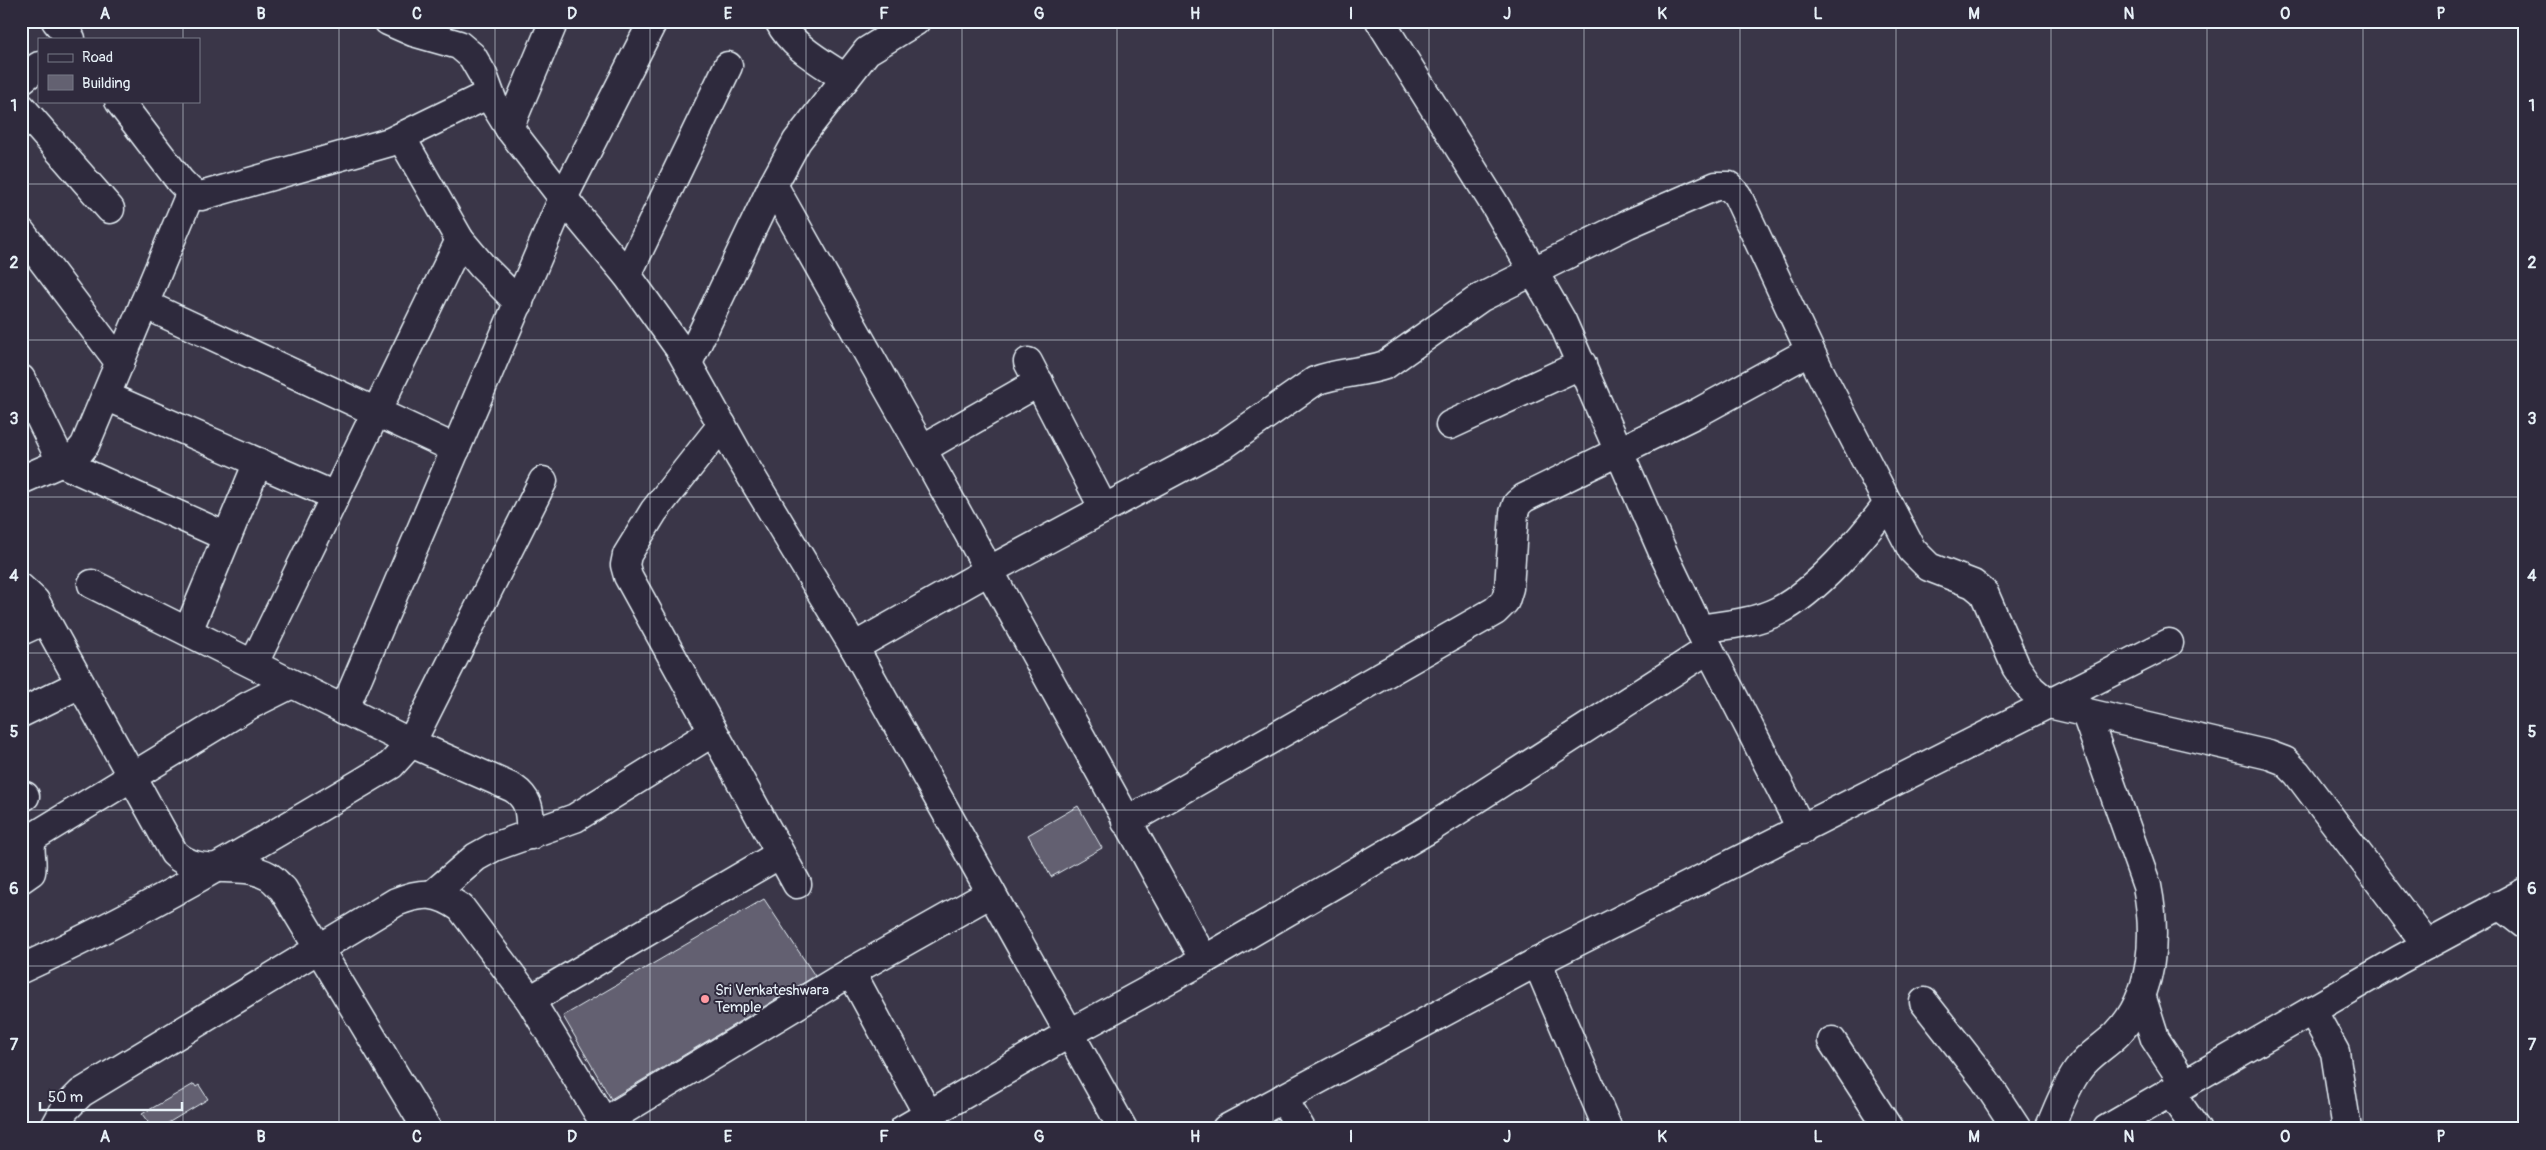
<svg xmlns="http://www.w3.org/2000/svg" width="2546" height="1150" viewBox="0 0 2546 1150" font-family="Pangolin,sans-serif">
<rect width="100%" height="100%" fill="#3a3648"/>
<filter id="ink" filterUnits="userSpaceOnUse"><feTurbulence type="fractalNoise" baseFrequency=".02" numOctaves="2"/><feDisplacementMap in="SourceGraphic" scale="10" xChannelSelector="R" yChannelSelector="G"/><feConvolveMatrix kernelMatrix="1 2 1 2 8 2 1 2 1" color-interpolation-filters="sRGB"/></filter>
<g filter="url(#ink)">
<!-- building -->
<g fill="#636171" stroke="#e8f1f8">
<path d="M 1078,806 L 1102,848 L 1051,877 L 1028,835 Z"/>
<path d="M 764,899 L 815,976 L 611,1099 L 563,1016 Z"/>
<path d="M 194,1084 L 196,1087 L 199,1085 L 208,1099 L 158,1129 L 153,1129 L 142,1114 Z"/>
</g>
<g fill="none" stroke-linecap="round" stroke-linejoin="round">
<!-- minor casing -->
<g stroke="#e8f1f8" stroke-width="31">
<g id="minor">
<path d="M 56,21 L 71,39"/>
<path d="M 388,21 L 413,32 L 459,45 L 472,56 L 483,75 L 493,102 L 509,128 L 563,198 L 627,275 L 679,348 L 739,456 L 854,647 L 1123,1129"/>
<path d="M 779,21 C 792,47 821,62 845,78"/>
<path d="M 1380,21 L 1495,205 L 1562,321 L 1665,557 L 1709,649 L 1802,830"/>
<path d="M 21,80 L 39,66"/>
<path d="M 119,101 L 180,181 L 191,192 L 201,196 L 390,142 L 489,94"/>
<path d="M 21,107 L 110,209"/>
<path d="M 509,128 L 554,21"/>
<path d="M 401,137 L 460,240 L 482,266 L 519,303"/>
<path d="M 773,185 L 922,449 L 1204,960 L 1429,829 L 1709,649"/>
<path d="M 21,232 L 120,363"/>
<path d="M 627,275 L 728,66"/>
<path d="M 144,304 L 456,449"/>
<path d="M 1028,362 L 1104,509"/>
<path d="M 688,363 L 773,185 L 797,141 L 867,51 L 916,21"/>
<path d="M 21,379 L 62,463 L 227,537"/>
<path d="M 106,396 L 335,496"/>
<path d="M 722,425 L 654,511 L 627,555 L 625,565 L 628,576 L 797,884"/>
<path d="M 1450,425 L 1582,364"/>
<path d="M 922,449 L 1039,382"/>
<path d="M 21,480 L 76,456 L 85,445 L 191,192"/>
<path d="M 92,584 L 411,743 L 513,788 C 532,801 529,814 531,835"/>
<path d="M 21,588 L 35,601 L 174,853 C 199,879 238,859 268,876 C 274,879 278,885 283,889 L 427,1129"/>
<path d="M 1699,629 C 1725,625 1754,623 1778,611 C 1816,592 1862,538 1888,504"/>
<path d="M 21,631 L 45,620"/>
<path d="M 188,631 L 258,462"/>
<path d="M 854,647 L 990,570 L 1225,444 L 1315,381 C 1338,372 1362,373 1385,365 L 1480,298 L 1628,224 L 1716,186 L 1729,186 L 1737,195 L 1820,372 L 1912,550 L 1929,567 L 1973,584 L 1984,593 L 2016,667 L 2031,689 L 2049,704 L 2269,755 L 2285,761 L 2297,773 L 2427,945"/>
<path d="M 254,663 L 460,240"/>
<path d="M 344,710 L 563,198 L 653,21"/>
<path d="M 21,713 L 80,684"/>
<path d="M 21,798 L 25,796"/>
<path d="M 1126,822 L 1495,611 L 1505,601 L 1509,588 L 1514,513 L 1517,504 L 1524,498 L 1699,412 L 1810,351"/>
<path d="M 21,879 L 31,872 C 34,859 26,848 35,836 L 248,706 L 292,684"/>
<path d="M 433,894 L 476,857 L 494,847 L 575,818 L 713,732"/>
<path d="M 2499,905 L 2525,925"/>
<path d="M 1537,962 L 1608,1129"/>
<path d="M 21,969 C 150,910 270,837 391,765 L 411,743 L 543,481"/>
<path d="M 851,972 L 936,1129"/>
<path d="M 2142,998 L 2155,1039 L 2184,1083"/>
<path d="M 530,1000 L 780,854"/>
<path d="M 1924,1002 L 1985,1080 L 2017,1129"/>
<path d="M 2312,1010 L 2335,1052 L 2347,1129"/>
<path d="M 1832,1041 L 1889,1129"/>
<path d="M 2170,1092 L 2196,1129"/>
<path d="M 1283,1098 L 1301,1129"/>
<path d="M 604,1122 L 851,972 L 991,893"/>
<path d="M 54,1129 L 65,1109 L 81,1093 L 396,902 C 423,891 438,892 461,908 L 530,1000 L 608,1129"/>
<path d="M 904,1129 L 1070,1033 L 1204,960"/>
<path d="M 1226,1129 L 1537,962 L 2169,643"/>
<path d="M 2049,1129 C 2058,1109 2065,1088 2078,1070 C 2088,1055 2104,1047 2117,1034 C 2154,995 2157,936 2147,886 L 2086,714"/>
<path d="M 2107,1129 L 2399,960 L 2525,892"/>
</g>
</g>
<!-- minor -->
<use href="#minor" stroke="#2f2a3d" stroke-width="28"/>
</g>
</g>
<!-- grid -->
<path fill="none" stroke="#e8f1f8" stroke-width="1" stroke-opacity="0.55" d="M 183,21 L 183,39M 339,21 L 339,1129M 495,21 L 495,1129M 650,21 L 650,1129M 806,21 L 806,1129M 962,21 L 962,1129M 1117,21 L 1117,1129M 1273,21 L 1273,1129M 1429,21 L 1429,1129M 1584,21 L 1584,1129M 1740,21 L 1740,1129M 1896,21 L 1896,1129M 2051,21 L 2051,1129M 2207,21 L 2207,1129M 2363,21 L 2363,1129M 183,101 L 183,1129M 21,184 L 2525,184M 21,340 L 2525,340M 21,497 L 2525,497M 21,653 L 2525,653M 21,810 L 2525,810M 21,966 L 2525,966"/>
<!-- markers -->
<circle fill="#ff9aa2" stroke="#2f2a3d" stroke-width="2" cx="705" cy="999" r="5"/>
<g text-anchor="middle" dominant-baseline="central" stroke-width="4" stroke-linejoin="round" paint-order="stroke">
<!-- poi labels -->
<g font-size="15" fill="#e8f1f8" stroke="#2f2a3d" text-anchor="start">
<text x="715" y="990">Sri Venkateshwara<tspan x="715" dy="17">Temple</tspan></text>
</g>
</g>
<!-- margin -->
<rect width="2546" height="1150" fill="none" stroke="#2f2a3d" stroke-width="55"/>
<!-- legend -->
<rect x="38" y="38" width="162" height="65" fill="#2f2a3d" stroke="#797a88"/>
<rect x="48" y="54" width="25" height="8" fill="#2f2a3d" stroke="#797a88"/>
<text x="82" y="62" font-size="15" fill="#e8f1f8">Road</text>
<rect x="48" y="75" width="25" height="15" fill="#636171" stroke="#797a88"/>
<text x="82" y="88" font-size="15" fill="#e8f1f8">Building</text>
<!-- scale -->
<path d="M40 1102v8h142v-8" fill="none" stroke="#e8f1f8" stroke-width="2.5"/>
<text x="48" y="1102" font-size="15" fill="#e8f1f8" stroke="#2f2a3d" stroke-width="4" paint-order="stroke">50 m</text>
<rect x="28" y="28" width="2490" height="1094" fill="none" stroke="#e8f1f8" stroke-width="2"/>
<g font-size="16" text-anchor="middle" font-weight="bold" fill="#e8f1f8">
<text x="105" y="19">A</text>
<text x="261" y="19">B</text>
<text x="417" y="19">C</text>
<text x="572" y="19">D</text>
<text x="728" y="19">E</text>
<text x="884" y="19">F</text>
<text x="1039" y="19">G</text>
<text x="1195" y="19">H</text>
<text x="1351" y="19">I</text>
<text x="1507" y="19">J</text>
<text x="1662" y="19">K</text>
<text x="1818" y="19">L</text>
<text x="1974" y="19">M</text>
<text x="2129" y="19">N</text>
<text x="2285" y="19">O</text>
<text x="2441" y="19">P</text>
<text x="14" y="111">1</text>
<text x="2532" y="111">1</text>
<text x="14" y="268">2</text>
<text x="2532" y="268">2</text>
<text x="14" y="424">3</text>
<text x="2532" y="424">3</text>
<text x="14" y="581">4</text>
<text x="2532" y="581">4</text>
<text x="14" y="737">5</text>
<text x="2532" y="737">5</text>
<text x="14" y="894">6</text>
<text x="2532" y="894">6</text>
<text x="14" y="1050">7</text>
<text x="2532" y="1050">7</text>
<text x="105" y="1142">A</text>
<text x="261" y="1142">B</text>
<text x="417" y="1142">C</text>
<text x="572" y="1142">D</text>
<text x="728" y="1142">E</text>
<text x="884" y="1142">F</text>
<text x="1039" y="1142">G</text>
<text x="1195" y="1142">H</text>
<text x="1351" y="1142">I</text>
<text x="1507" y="1142">J</text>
<text x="1662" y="1142">K</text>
<text x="1818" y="1142">L</text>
<text x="1974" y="1142">M</text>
<text x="2129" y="1142">N</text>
<text x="2285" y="1142">O</text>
<text x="2441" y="1142">P</text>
</g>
</svg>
